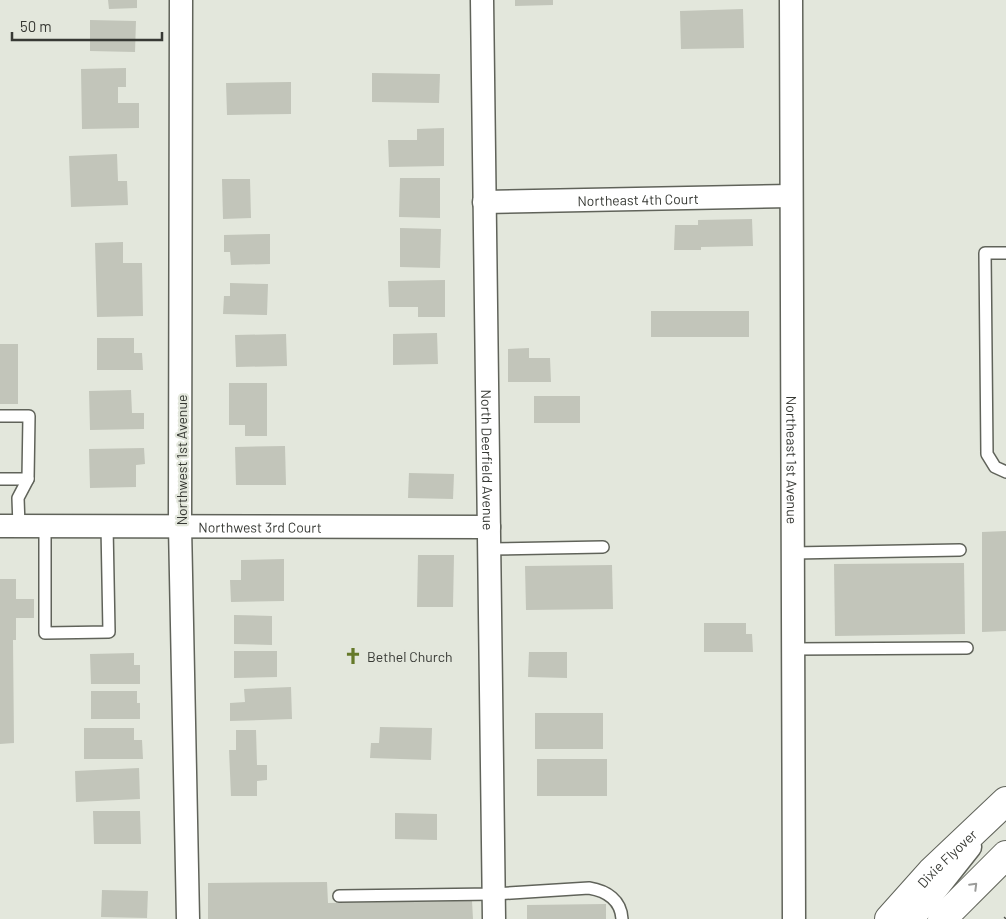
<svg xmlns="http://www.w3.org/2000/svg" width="1006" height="919" viewBox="0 0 1006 919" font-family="Barlow,sans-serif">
<rect width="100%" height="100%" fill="#e3e7dc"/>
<!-- building -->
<g fill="#c2c5ba">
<path d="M 108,0 L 137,0 L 137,8 L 109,9 Z"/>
<path d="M 515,0 L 553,0 L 553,5 L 515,6 Z"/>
<path d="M 743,9 L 744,48 L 681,49 L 680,11 Z"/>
<path d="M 90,20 L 136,21 L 135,52 L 90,51 Z"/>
<path d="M 126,68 L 126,87 L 118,87 L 118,103 L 139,103 L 139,128 L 82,129 L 81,69 Z"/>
<path d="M 372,73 L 440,74 L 439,103 L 372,102 Z"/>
<path d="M 291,82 L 291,114 L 227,115 L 226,83 Z"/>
<path d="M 444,128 L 444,166 L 389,167 L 388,140 L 417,140 L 417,129 Z"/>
<path d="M 117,154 L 118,181 L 127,181 L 128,205 L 71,207 L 69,156 Z"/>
<path d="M 400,178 L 440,178 L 440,218 L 399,217 Z"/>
<path d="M 222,179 L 250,179 L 251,218 L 223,219 Z"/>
<path d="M 752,219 L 753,246 L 701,247 L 701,250 L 674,250 L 675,225 L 698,225 L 698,220 Z"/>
<path d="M 400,228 L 441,229 L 440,268 L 400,267 Z"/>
<path d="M 270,234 L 270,264 L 231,265 L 230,252 L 224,252 L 224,235 Z"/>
<path d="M 123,242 L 123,263 L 142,263 L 143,316 L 97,317 L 95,243 Z"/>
<path d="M 445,280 L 445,317 L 418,317 L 418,307 L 389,307 L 388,281 Z"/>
<path d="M 230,283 L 268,284 L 267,315 L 223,314 L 224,296 L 230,296 Z"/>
<rect x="651" y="311" width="98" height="26"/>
<path d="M 437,333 L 438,364 L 393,365 L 393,334 Z"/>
<path d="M 286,334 L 287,366 L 236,367 L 235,335 Z"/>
<path d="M 97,338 L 134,338 L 134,353 L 142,353 L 143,370 L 97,370 Z"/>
<rect x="0" y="344" width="18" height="60"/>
<path d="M 529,348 L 529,358 L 550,358 L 551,382 L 508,382 L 508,349 Z"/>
<path d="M 229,383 L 267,383 L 267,436 L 245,436 L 245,425 L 229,425 Z"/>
<path d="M 131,390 L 132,413 L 144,413 L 144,429 L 90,430 L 89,391 Z"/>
<rect x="534" y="396" width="46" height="27"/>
<path d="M 285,446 L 286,485 L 236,485 L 235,447 Z"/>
<path d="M 144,448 L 145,464 L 136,465 L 136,487 L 90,488 L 89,449 Z"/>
<path d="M 409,473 L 454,474 L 453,499 L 408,498 Z"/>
<path d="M 1006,531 L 1006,631 L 982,632 L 982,532 Z"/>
<path d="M 418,555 L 454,555 L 453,607 L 417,607 Z"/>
<path d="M 284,559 L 284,601 L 231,602 L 230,580 L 241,580 L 241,560 Z"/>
<path d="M 964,563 L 965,634 L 835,636 L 834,564 Z"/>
<path d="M 612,565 L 613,609 L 526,610 L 525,566 Z"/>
<path d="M 0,579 L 16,579 L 16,599 L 34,599 L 34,618 L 16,618 L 16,640 L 13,640 L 14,743 L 0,744 Z"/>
<path d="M 234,615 L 272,616 L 272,645 L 234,644 Z"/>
<path d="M 704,623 L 746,623 L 746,634 L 752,634 L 753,652 L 704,652 Z"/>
<path d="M 234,651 L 277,651 L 277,677 L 234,678 Z"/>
<path d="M 529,652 L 567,652 L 567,678 L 528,677 Z"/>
<path d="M 134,653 L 134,665 L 140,665 L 140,684 L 91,684 L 90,654 Z"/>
<path d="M 291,687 L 292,719 L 230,721 L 230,703 L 245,702 L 244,689 Z"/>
<path d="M 91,691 L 137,691 L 137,703 L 140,703 L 140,719 L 91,719 Z"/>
<rect x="535" y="713" width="68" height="36"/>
<path d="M 380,727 L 432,728 L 431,760 L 370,758 L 371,743 L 379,743 Z"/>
<path d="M 84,728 L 134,728 L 134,740 L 142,740 L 143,759 L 84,759 Z"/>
<path d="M 236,730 L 256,730 L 257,765 L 267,765 L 267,780 L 257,781 L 257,796 L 231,796 L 229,750 L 236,750 Z"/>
<rect x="537" y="759" width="70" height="37"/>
<path d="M 139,768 L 140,799 L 76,802 L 75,771 Z"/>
<path d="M 93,811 L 140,811 L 141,844 L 94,844 Z"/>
<path d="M 395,813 L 437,814 L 437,840 L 395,839 Z"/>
<path d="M 327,882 L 328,903 L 472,901 L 473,919 L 208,919 L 208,883 Z"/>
<path d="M 102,890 L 148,891 L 147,918 L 101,917 Z"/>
<path d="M 606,904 L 606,919 L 527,919 L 527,905 Z"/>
</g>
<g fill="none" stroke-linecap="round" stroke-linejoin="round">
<!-- lane casing -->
<g stroke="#60635a" stroke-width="14">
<g id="lane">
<path d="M 1006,253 L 985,253 L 987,454 L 995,467 L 1006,472"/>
<path d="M 0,416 L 29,416 L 28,479 L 0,479"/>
<path d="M 19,526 L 18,498 L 28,479"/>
<path d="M 45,526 L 45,633 L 109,632 L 107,526"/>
<path d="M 490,549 L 603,547"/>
<path d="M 793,553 L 960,550"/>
<path d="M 793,649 L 967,648"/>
<path d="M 339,896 L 494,894 L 589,888 C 607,891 621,900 622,919"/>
</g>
</g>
<!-- street casing -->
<g stroke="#60635a" stroke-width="25">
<g id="street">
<path d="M 181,0 L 180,526 L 188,919"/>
<path id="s1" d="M 482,0 L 494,919"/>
<path id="s2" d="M 791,0 L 794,919"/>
<path id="s3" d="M 484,202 L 791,196"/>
<path id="s4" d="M 0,526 L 489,527"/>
<path d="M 913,919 L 970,847"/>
</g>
</g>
<!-- secondary casing -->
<g stroke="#60635a" stroke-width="30">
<g id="secondary">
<path id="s5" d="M 889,919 L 931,872 L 1006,801"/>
<path d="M 942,919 L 1006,855"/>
</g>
</g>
<!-- lane -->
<use href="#lane" stroke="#fff" stroke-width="11"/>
<!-- street -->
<use href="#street" stroke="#fff" stroke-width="22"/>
<!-- secondary -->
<use href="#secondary" stroke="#fff" stroke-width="28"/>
<!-- rail -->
<path stroke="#4f514b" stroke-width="4" stroke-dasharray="6 6" stroke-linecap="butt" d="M 1005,919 L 1006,918"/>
</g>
<!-- one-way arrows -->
<defs><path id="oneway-chevron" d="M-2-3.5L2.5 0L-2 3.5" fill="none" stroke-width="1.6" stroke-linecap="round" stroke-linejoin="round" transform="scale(1.25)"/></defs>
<use stroke="#9b9c9a" href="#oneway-chevron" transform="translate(974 886) rotate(-45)"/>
<!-- icons -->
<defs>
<g id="church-bare" transform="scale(1.35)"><path d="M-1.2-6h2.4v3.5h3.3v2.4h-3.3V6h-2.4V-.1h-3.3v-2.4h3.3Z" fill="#657929" stroke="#e3e7dc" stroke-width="2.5" paint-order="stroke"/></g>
</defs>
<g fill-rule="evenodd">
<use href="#church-bare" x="353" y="656"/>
</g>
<g text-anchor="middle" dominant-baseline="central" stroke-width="4.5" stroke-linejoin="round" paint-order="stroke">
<!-- street labels -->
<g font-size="14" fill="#373934" stroke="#e3e7dc">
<text stroke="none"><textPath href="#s3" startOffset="154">Northeast 4th Court</textPath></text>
<text stroke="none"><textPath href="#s1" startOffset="460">North Deerfield Avenue</textPath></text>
<text stroke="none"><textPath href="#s2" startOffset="460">Northeast 1st Avenue</textPath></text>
<text transform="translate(181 460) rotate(-90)">Northwest 1st Avenue</text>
<text stroke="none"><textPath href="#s4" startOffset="260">Northwest 3rd Court</textPath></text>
<text stroke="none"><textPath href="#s5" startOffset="84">Dixie Flyover</textPath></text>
</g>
<!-- poi labels -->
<g font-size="14" fill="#373934" stroke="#e3e7dc" text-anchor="start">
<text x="367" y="656">Bethel Church</text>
</g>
</g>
<!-- scale -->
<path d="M12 32v8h150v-8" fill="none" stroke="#373934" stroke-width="2.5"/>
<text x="20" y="32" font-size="15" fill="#373934" stroke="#e3e7dc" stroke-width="4" paint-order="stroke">50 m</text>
</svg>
